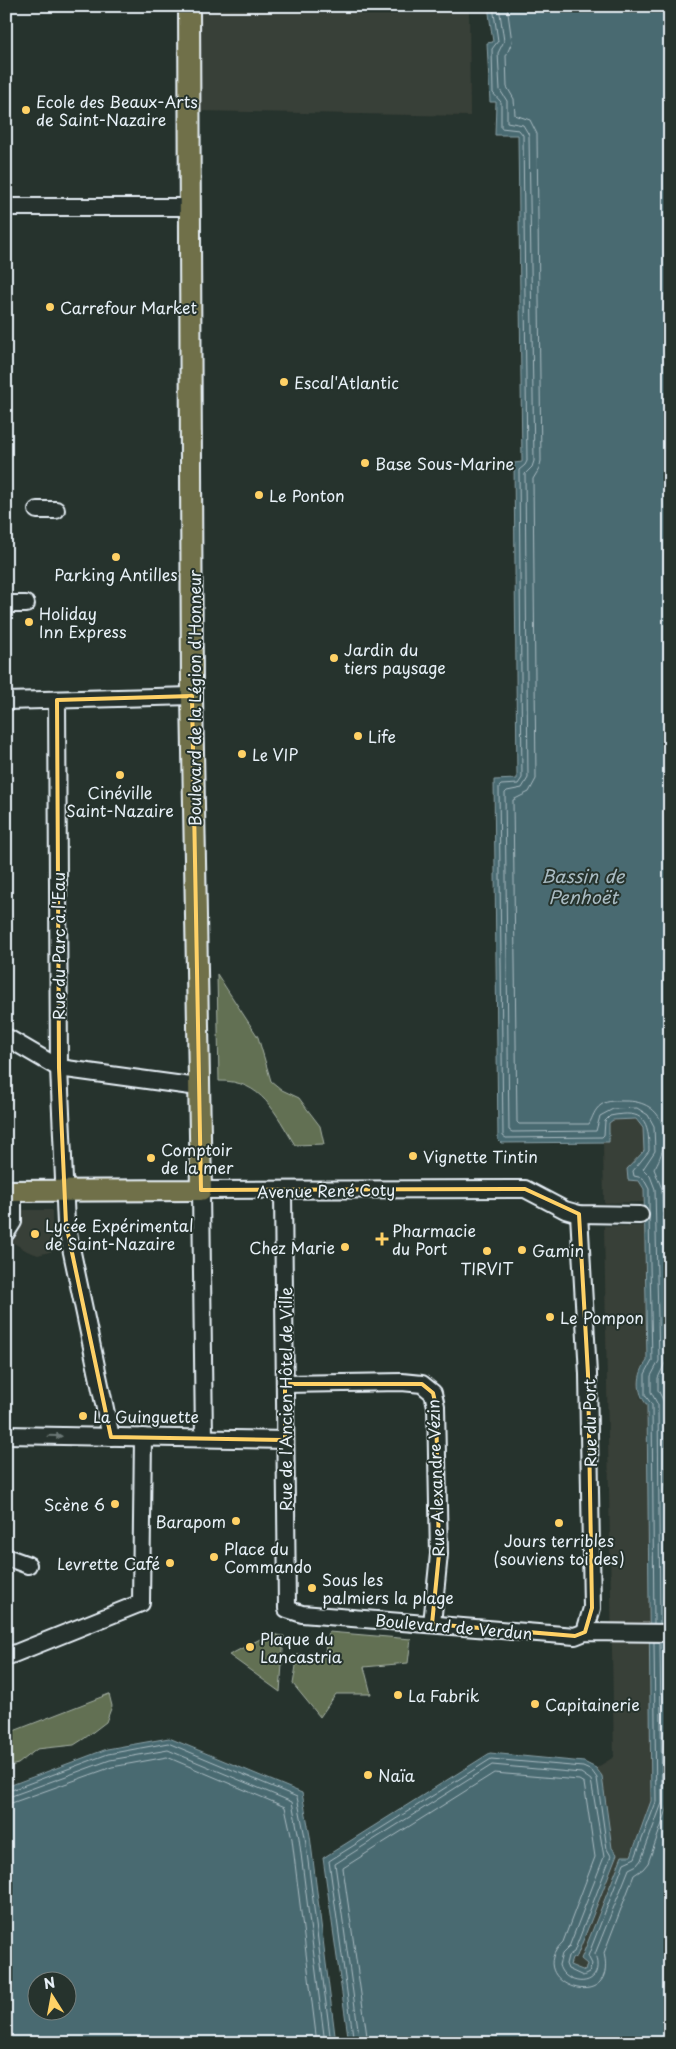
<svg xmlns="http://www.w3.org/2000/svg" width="676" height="2049" viewBox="0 0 676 2049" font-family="'Playpen Sans',sans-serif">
<rect width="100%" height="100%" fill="#26332d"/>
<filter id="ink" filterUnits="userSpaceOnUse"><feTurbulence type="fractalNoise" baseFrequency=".02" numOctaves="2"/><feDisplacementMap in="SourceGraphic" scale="10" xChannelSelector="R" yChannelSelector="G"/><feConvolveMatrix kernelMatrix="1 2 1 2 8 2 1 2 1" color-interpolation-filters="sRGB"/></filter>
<g filter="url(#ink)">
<!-- built -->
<g fill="#393f37">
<path d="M 197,6 L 469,6 L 470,116 L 199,111 Z"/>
<path d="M 636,1119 L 643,1128 L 644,1151 L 640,1181 L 644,1189 L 644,1202 L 604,1203 L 603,1142 L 609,1142 L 609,1123 L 613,1120 Z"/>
<path d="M 23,1210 L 52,1210 L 52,1226 L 57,1250 L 38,1255 L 27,1251 L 12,1242 L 23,1225 Z"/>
<path d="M 604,1226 L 644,1226 L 647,1361 L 640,1371 L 640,1397 L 647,1405 L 651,1801 L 630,1856 L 622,1856 L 581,1959 L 588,1964 L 585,1971 L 570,1965 L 572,1959 L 577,1956 L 617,1854 L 612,1848 L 602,1776 L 596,1768 L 614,1757 Z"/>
</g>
<!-- green -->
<g fill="#627052" stroke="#a5b0a5">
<path d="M 217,974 L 258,1037 L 271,1081 L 282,1090 L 299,1098 L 307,1109 L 320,1126 L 324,1144 L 295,1145 C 275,1113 262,1080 219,1081 Z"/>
<path d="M 329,1632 L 411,1639 L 408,1663 L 364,1667 L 371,1694 L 336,1694 L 320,1717 L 293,1684 L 298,1654 L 324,1656 Z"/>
<path d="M 270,1634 L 284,1636 L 280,1692 L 229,1655 Z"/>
<path d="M 109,1694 L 112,1706 L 106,1722 L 85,1738 L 74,1745 L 37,1749 L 18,1764 L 6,1767 L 6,1734 Z"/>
</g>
<!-- water -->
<g fill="#4a6a71" stroke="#89a0a7" fill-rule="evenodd">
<path d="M 488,6 L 670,6 L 670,2043 L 349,2043 L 323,1858 L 490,1753 L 584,1762 L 596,1768 L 602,1776 L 612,1848 L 617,1854 L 577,1956 L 572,1959 L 570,1965 L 585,1971 L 587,1964 L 581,1959 L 622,1856 L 631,1856 L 651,1801 L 647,1405 C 636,1392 637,1374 647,1361 L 644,1189 L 639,1181 L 628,1180 L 627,1169 L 644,1151 L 643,1128 L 636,1119 L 613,1120 L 609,1123 L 609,1142 L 501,1143 L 498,1140 L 494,780 L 517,779 L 514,463 L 522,462 L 518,135 L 495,135 L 496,102 L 490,102 L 487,43 L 493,42 Z"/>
<path d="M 169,1738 L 302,1793 L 310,1836 L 336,2043 L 6,2043 L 6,1787 L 107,1749 ZM 38,1982 L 68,1982 L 68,2012 L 38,2012 Z"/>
</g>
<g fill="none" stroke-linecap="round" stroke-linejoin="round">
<!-- shore -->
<g stroke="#a9bbc2" stroke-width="1">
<path d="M 493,6 L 498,41 L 492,49 L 493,93 L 501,102 L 501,128 L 519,130 L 523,135 L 527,461 L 525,465 L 519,470 L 522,778 L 518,784 L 501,785 L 499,787 L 503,1136 L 506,1138 L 602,1137 L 604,1135 L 605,1121 L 610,1116 C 644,1109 649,1120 649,1151 L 633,1171 L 634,1176 L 643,1178 L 649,1189 L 649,1214"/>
<path d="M 499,6 L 504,41 L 498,53 L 500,90 L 507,101 L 507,122 L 523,125 L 529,135 L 534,461 L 532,467 L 525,474 L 528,778 L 522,788 L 507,791 L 505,793 L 509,1130 L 512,1132 L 596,1131 L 600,1116 L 613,1109 L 637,1108 L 648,1115 L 654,1126 L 655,1151 L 643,1169 L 650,1176 L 655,1189 L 659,1361 L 651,1376 L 651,1392 L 658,1405 L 660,1624"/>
<path d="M 507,6 L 512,42 L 506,56 L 507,87 L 514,99 L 515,115 L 530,120 L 537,134 L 541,461 L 539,469 L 533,479 L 536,779 L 529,792 L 513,800 L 517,1122 L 519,1124 L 589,1124 C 593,1117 594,1110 601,1105 C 608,1100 616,1101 624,1101 C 666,1100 673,1139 654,1169 L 662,1189 L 666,1361 L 658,1378 L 658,1390 L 665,1404 L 668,1624"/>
<path d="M 649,1216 L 652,1361 L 645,1374 L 645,1395 L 652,1405 L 654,1623"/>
<path d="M 6,1792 L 108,1754 L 168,1743 L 297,1797 L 305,1837 L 331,2043"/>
<path d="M 6,1798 L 110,1760 L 168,1750 L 292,1802 L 299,1838 L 325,2043"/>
<path d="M 6,1805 L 112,1767 L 167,1757 L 285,1807 L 292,1839 L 317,2043"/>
<path d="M 354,2043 L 329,1861 L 491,1759 L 583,1767 L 592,1771 L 597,1778 L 607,1849 L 611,1856 L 574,1952 L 568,1956 L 566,1964 L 568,1969 L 583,1976 L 589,1973 L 592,1964 L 588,1956 L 624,1863 L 635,1858 L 656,1802 L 654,1642"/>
<path d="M 360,2043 L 335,1864 L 492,1765 L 581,1773 L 591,1780 L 604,1857 L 569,1947 L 562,1954 L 559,1965 C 564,1987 607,1990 595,1954 L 629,1869 L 637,1865 L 641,1860 L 662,1803 L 660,1642"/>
<path d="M 368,2043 L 343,1868 L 494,1773 L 579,1780 L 584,1783 L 595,1857 L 563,1942 C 520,1983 619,2017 604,1953 L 634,1875 L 643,1869 L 648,1863 L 669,1804 L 668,1642"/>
</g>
<!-- minor casing -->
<g stroke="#e8f1f8" stroke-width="20">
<g id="minor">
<path d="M 6,207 L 191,207"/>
<path d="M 37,510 L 56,510"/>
<path d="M 6,604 L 26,604"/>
<path d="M 57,700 L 59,1068 L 66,1224 L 111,1437"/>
<path d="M 6,701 L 192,696"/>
<path d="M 6,1037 L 59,1068 L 198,1087"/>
<path d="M 283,1190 L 287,1609 L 302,1614 L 575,1636 L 585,1632 L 670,1633"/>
<path d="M 579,1214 L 588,1374 L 592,1608 L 585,1632"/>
<path d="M 6,1233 L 13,1222 L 13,1191"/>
<path d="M 285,1384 L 402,1382 L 422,1384 L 433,1393 L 436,1406 L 439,1554 L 432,1624"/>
<path d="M 6,1435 L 285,1440"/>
<path d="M 204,1438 L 201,1190 L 525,1189 L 565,1210 L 579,1214 L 640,1215"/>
<path d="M 6,1557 L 28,1565"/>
<path d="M 6,1657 L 141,1603 L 143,1437"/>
</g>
</g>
<!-- major casing -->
<g stroke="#e8f1f8" stroke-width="24">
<path id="major" d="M 6,1191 L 201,1190 L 192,696 L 189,6"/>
</g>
<!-- minor -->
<use href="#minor" stroke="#26332d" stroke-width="16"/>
<!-- major -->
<use href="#major" stroke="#70704a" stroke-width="20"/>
</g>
<!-- one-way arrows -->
<defs><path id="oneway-solid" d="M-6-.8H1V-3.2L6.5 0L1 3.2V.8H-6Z" transform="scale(1.25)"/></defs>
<use fill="#6a7674" href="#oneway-solid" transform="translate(55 1436) rotate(1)"/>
</g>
<!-- marked area -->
<path fill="none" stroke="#ffd166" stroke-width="4" stroke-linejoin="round" d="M 192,696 L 201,1190 L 525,1189 L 579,1214 L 588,1374 L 592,1608 L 585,1632 L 575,1636 L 432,1624 L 439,1554 L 436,1406 L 433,1393 L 422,1384 L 285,1384 L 285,1440 L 111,1437 L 66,1224 L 59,1068 L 57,700 Z"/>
<!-- markers -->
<g fill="#ffd166" stroke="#26332d" stroke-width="2">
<circle cx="26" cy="110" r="5"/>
<circle cx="50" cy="307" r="5"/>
<circle cx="284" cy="382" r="5"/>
<circle cx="365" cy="463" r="5"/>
<circle cx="259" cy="495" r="5"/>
<circle cx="116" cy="557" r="5"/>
<circle cx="29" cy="622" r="5"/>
<circle cx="334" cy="658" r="5"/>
<circle cx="358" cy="736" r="5"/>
<circle cx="242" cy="754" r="5"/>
<circle cx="120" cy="775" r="5"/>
<circle cx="413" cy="1156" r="5"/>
<circle cx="151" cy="1158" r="5"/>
<circle cx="35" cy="1234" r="5"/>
<path d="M379.5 1231.5h5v5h5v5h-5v5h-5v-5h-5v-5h5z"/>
<circle cx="345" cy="1247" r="5"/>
<circle cx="522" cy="1250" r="5"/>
<circle cx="487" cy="1251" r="5"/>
<circle cx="550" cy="1317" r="5"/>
<circle cx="83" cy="1416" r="5"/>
<circle cx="115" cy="1504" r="5"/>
<circle cx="236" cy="1521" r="5"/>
<circle cx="559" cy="1523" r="5"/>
<circle cx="214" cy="1557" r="5"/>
<circle cx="170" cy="1563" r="5"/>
<circle cx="312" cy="1588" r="5"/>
<circle cx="250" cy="1647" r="5"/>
<circle cx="398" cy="1695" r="5"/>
<circle cx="535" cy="1704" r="5"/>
<circle cx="368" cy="1775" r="5"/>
</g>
<g text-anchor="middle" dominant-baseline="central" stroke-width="4" stroke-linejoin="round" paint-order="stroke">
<!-- poi labels -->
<g font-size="16" fill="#e8f1f8" stroke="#26332d" text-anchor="start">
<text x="36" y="101">Ecole des Beaux-Arts<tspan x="36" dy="18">de Saint-Nazaire</tspan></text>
<text x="60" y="307">Carrefour Market</text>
<text x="294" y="382">Escal'Atlantic</text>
<text x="375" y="463">Base Sous-Marine</text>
<text x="269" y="495">Le Ponton</text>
<text x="116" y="574" text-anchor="middle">Parking Antilles</text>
<text x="39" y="613">Holiday<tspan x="39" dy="18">Inn Express</tspan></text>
<text x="344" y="649">Jardin du<tspan x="344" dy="18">tiers paysage</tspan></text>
<text x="368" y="736">Life</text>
<text x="252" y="754">Le VIP</text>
<text x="120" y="792" text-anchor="middle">Cinéville<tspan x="120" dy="18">Saint-Nazaire</tspan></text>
<text x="161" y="1149">Comptoir<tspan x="161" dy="18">de la mer</tspan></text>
<text x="423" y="1156">Vignette Tintin</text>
<text x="45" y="1225">Lycée Expérimental<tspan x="45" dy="18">de Saint-Nazaire</tspan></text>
<text x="392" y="1230">Pharmacie<tspan x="392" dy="18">du Port</tspan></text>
<text x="335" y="1247" text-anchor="end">Chez Marie</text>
<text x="532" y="1250">Gamin</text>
<text x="487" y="1268" text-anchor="middle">TIRVIT</text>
<text x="560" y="1317">Le Pompon</text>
<text x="93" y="1416">La Guinguette</text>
<text x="105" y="1504" text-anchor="end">Scène 6</text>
<text x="226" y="1521" text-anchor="end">Barapom</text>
<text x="559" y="1540" text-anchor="middle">Jours terribles<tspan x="559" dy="18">(souviens toi des)</tspan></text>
<text x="224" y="1548">Place du<tspan x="224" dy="18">Commando</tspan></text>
<text x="160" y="1563" text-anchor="end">Levrette Café</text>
<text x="322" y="1579">Sous les<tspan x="322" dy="18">palmiers la plage</tspan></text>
<text x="260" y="1638">Plaque du<tspan x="260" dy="18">Lancastria</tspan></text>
<text x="408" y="1695">La Fabrik</text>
<text x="545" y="1704">Capitainerie</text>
<text x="378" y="1775">Naïa</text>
</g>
<!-- street labels -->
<g font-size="16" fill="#e8f1f8" stroke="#26332d">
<text transform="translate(194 698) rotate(-90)">Boulevard de la Légion d'Honneur</text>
<text transform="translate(58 946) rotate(-90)">Rue du Parc à l'Eau</text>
<text transform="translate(326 1190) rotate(-1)">Avenue René Coty</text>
<text transform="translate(285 1399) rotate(-90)">Rue de l'Ancien Hôtel de Ville</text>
<text transform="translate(589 1423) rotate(-91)">Rue du Port</text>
<text transform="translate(435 1478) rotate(-92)">Rue Alexandre Vézin</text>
<text transform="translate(454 1626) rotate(5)">Boulevard de Verdun</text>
</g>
<!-- water labels -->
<g font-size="18" font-style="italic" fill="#a9bbc2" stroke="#26332d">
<text x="583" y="875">Bassin de<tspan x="583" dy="21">Penhoët</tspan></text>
</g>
</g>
<!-- margin -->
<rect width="676" height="2049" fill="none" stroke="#26332d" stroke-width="25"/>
<rect x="12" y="12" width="651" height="2024" fill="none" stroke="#e8f1f8" stroke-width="2" filter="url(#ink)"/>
<!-- north arrow -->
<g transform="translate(52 1996) rotate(349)"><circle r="24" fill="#26332d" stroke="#747f7e"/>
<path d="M0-4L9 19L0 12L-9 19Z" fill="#ffd166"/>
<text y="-8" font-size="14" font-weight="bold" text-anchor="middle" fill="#e8f1f8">N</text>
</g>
</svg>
